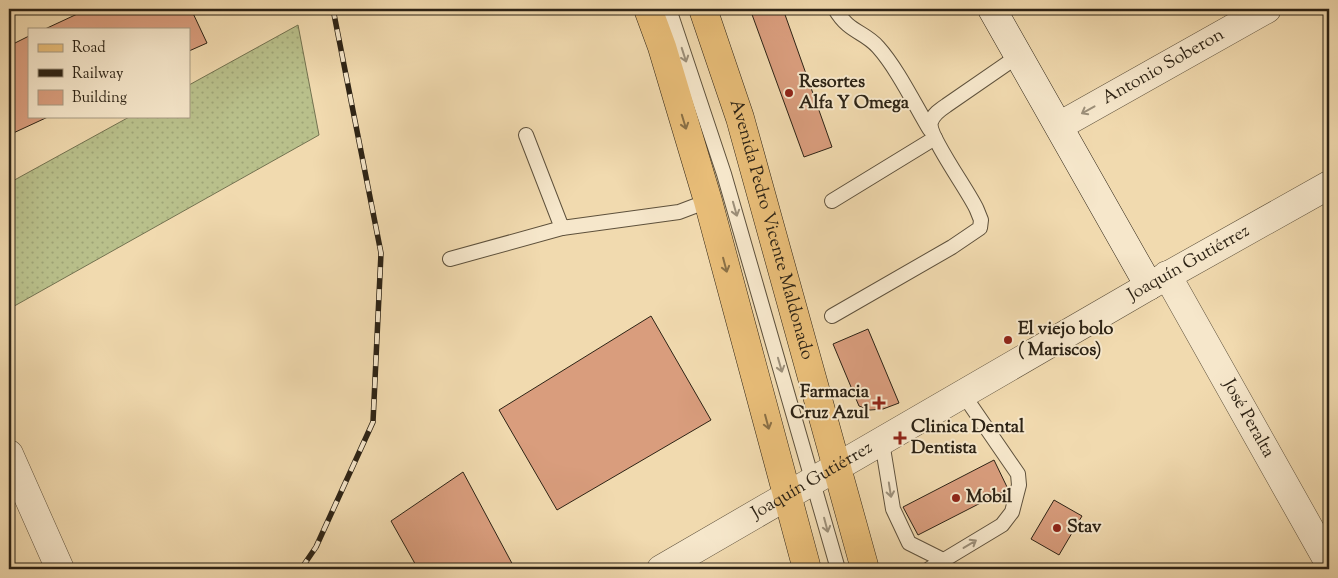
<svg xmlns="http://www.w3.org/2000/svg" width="1338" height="578" viewBox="0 0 1338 578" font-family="'Sorts Mill Goudy',serif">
<defs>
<pattern id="grass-dots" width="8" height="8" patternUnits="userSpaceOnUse" patternTransform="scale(1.25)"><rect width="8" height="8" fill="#b9c08b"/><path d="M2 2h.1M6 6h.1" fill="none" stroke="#9fa577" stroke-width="1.8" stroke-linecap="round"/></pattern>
</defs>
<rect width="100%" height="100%" fill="#f1daaf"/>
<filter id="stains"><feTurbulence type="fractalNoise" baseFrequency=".004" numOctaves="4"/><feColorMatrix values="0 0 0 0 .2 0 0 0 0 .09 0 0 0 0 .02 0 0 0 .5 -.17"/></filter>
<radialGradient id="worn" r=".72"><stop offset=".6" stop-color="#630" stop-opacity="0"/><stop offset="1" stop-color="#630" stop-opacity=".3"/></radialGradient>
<!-- grass -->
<path fill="url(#grass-dots)" stroke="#737250" d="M 298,25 L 319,135 L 9,309 L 9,183 L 131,116 L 189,116 L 189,85 Z"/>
<!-- building -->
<g fill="#d99d7d" stroke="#2d2315">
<path d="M 88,9 L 191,9 L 207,43 L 189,51 L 189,29 L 45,29 Z"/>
<path d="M 750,9 L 783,9 L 832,147 L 804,157 Z"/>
<path d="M 29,36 L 29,116 L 50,116 L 9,135 L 9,46 Z"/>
<path d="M 651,316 L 711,420 L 557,510 L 499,410 Z"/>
<path d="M 868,329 L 899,403 L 883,409 L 870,410 L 859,406 L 833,344 Z"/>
<path d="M 994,460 L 1008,489 L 918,535 L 903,507 Z"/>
<path d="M 463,472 L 515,569 L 418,569 L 391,521 Z"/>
<path d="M 1054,500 L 1082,516 L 1059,555 L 1031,539 Z"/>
</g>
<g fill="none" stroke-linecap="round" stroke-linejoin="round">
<!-- service casing -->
<g stroke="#5e513c" stroke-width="16">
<g id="service">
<path d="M 669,9 L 724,174 L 838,569"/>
<path d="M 835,9 C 849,33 864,31 878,47 C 897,68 915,105 930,130"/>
<path d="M 526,135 L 562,228 L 679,212 L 708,201"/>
<path d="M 832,201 L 935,138"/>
<path d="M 450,259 L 562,228"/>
<path d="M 832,316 L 952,247 L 980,228 L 981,220 L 977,210 C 970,193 927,135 931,122 C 933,114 941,109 947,105 L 1018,56"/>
<path d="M 882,442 L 893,509 L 909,543 L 943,560"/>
<path d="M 929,569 L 1002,525 L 1012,512 L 1019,485 L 1018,474 L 963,394"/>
</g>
</g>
<!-- minor casing -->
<g stroke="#5e513c" stroke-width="29">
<g id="minor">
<path id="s1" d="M 1059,126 L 1267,9"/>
<path id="s2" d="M 1167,275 L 1329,563"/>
</g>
</g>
<!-- tertiary casing -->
<g stroke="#5e513c" stroke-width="29">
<g id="tertiary">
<path d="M 9,454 L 60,569"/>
<path id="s3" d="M 661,569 L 1149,286 L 1329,185"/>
</g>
</g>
<!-- secondary casing -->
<g stroke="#2d2315" stroke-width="29">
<path id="secondary" d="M 992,9 L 1149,286"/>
</g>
<!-- primary casing -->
<g stroke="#2d2315" stroke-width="29">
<g id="primary">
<path d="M 648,9 L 662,47 L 708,201 L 807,569"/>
<path id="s4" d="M 703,9 L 740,118 L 865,569"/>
</g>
</g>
<!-- service -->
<use href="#service" stroke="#f6e7cb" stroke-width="14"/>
<!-- minor -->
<use href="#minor" stroke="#f6e7cb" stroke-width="28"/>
<!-- tertiary -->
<use href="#tertiary" stroke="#f6e7cb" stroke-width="28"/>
<!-- secondary -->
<use href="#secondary" stroke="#f6e7cb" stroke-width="28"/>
<!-- primary -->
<use href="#primary" stroke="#e8bd78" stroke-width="28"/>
<!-- rail casing -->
<g stroke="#2d2315" stroke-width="5.5">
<path id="rail" d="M 301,569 L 316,547 L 373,422 L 381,253 L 333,9"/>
</g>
<!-- rail -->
<use href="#rail" stroke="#f6e7cb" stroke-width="4" stroke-dasharray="11" stroke-linecap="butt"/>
</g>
<!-- one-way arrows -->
<defs><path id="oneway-shaft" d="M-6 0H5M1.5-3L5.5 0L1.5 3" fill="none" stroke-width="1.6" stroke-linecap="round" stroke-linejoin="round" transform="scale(1.25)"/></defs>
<g stroke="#9c8f79">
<use href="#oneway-shaft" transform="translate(684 55) rotate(72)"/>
<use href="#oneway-shaft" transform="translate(1088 110) rotate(151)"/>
<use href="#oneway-shaft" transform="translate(735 209) rotate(74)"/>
<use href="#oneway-shaft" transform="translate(780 365) rotate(74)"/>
<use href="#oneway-shaft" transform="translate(890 490) rotate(81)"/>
<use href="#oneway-shaft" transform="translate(826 525) rotate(75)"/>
<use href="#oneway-shaft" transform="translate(970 544) rotate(-31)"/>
</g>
<g stroke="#8a7046">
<use href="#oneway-shaft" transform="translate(684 122) rotate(73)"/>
<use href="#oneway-shaft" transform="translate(725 265) rotate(75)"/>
<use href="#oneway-shaft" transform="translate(767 422) rotate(75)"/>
</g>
<!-- markers -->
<g fill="#8f2418" stroke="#f6e7cb" stroke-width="2">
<circle cx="789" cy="93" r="5"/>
<circle cx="1008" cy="340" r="5"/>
<path d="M876.5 395.5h5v5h5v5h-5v5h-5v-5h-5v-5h5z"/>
<path d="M897.5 430.5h5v5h5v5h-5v5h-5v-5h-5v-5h5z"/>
<circle cx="956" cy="498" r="5"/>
<circle cx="1057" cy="528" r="5"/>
</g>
<g text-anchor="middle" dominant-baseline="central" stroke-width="4" stroke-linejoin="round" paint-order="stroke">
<!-- street labels -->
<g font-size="18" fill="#2d2315" stroke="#f6e7cb">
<text stroke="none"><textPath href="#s1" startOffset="120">Antonio Soberon</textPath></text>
<text stroke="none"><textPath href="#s4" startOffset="231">Avenida Pedro Vicente Maldonado</textPath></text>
<text stroke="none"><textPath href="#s3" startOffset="610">Joaquín Gutiérrez</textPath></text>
<text stroke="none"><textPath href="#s2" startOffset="165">José Peralta</textPath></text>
<text stroke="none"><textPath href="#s3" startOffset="175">Joaquín Gutiérrez</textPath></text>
</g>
<!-- poi labels -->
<g font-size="18" font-weight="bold" fill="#2d2315" stroke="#f6e7cb" text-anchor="start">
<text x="799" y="83">Resortes<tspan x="799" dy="21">Alfa Y Omega</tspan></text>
<text x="1018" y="330">El viejo bolo<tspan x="1018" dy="21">( Mariscos)</tspan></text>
<text x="869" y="393" text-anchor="end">Farmacia<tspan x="869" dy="21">Cruz Azul</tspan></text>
<text x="911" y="428">Clinica Dental<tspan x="911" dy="21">Dentista</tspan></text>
<text x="966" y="498">Mobil</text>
<text x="1067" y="528">Stav</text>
</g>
</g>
<!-- margin -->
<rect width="1338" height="578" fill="none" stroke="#f1daaf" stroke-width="30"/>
<rect x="10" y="10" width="1318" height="558" fill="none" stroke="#2d2315" stroke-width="2.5"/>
<rect x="15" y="15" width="1308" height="548" fill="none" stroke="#2d2315"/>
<!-- legend -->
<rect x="28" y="28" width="162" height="90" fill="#f6e7cb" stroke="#a69982"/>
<rect x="38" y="44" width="25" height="8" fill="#e8bd78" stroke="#a69982"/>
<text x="72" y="52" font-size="15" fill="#2d2315">Road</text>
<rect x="38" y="69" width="25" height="8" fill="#2d2315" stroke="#a69982"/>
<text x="72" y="78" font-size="15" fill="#2d2315">Railway</text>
<rect x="38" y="90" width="25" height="15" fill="#d99d7d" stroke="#a69982"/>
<text x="72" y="102" font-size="15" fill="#2d2315">Building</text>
<rect width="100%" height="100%" filter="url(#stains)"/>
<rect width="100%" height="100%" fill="url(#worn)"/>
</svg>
